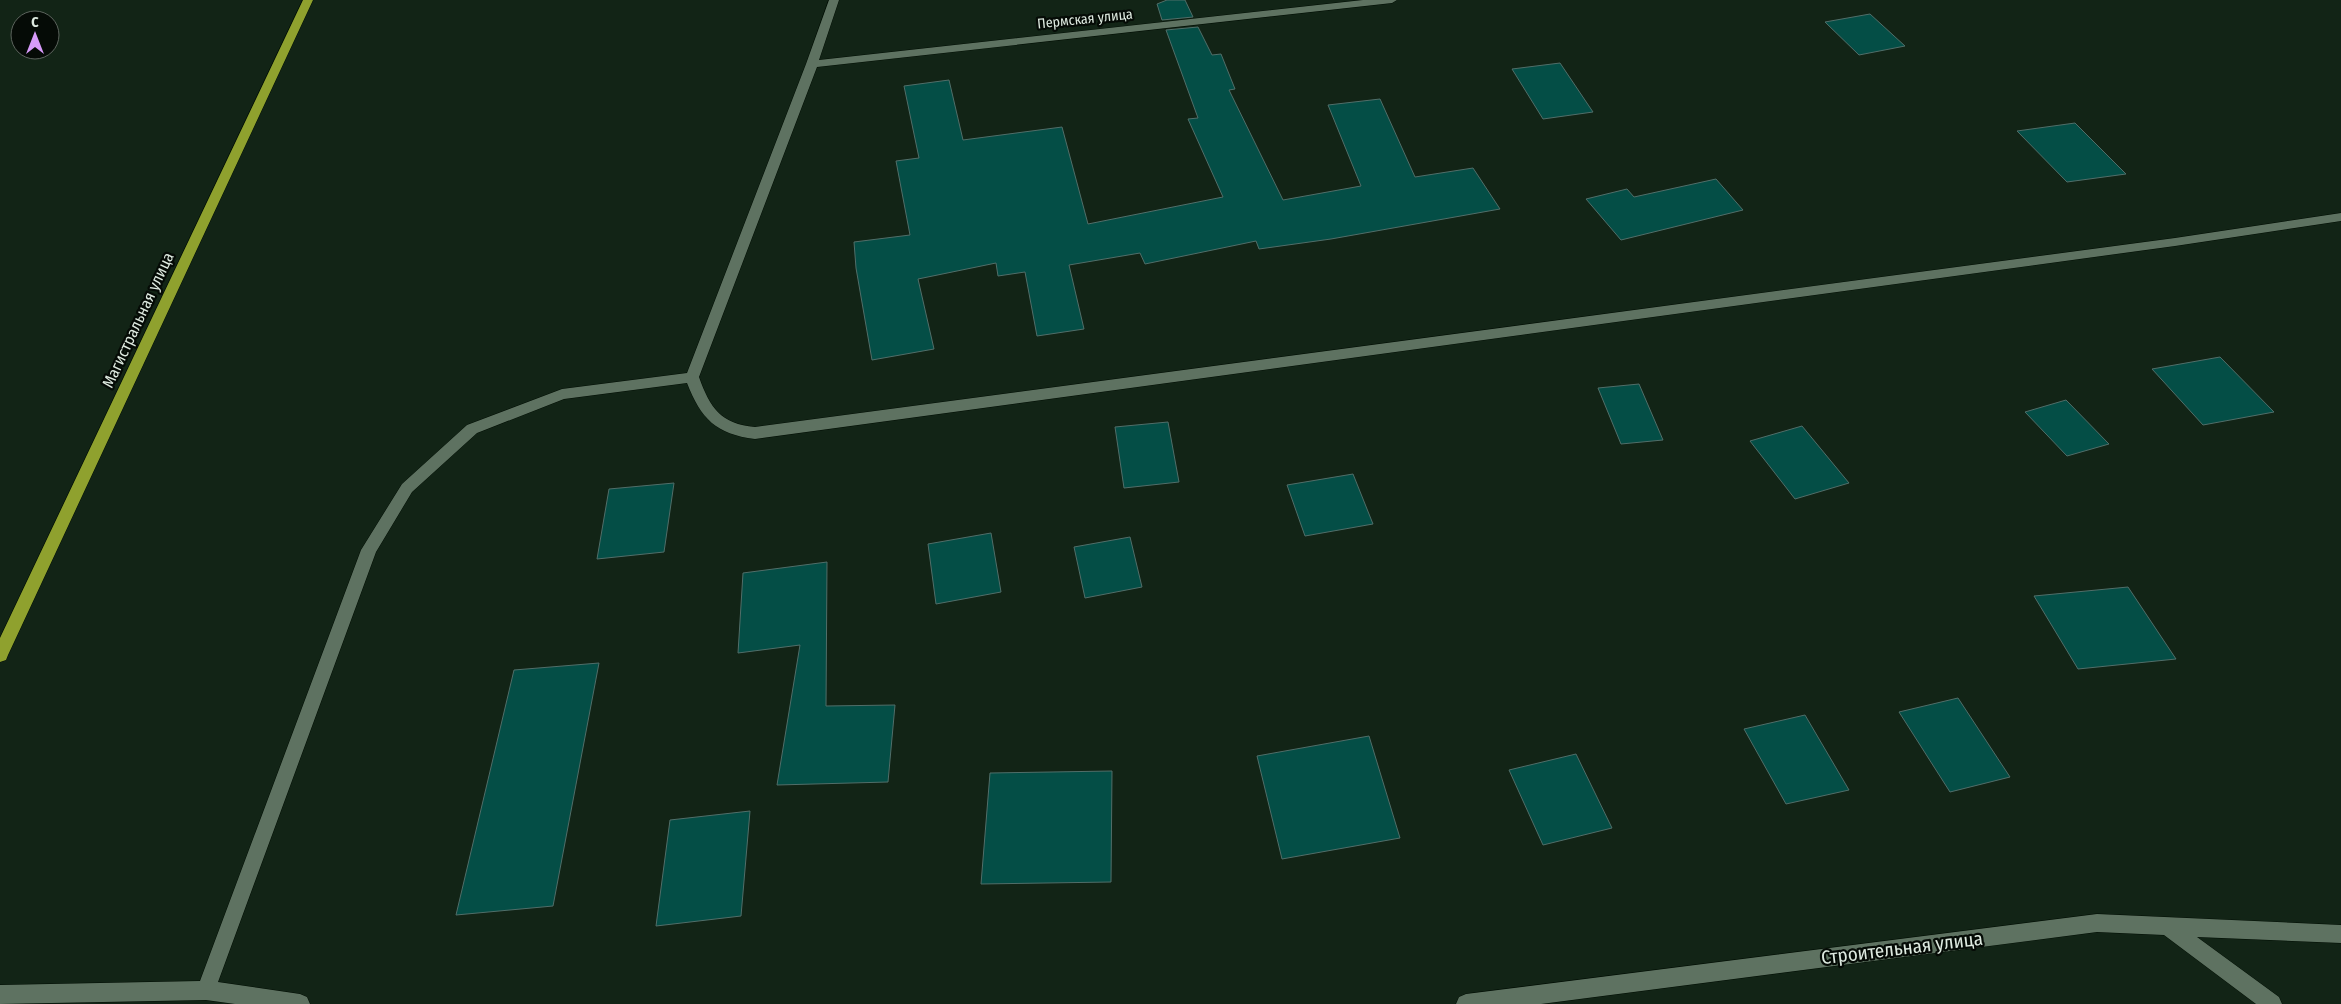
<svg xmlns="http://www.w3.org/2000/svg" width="2341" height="1004" viewBox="0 0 2341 1004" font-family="'Fira Sans Condensed',sans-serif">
<rect width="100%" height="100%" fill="#122416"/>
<!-- building -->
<g fill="#044e46" stroke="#516e69">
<path d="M 1167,0 L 1185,0 L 1193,17 L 1162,20 L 1157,4 Z"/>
<path d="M 1870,14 L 1905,46 L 1859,55 L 1825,22 Z"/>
<path d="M 1198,27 L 1212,55 L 1221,54 L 1235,89 L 1229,90 L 1283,200 L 1361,186 L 1328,105 L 1380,99 L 1415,177 L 1473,168 L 1500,209 L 1331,239 L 1259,249 L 1256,241 L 1145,264 L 1140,253 L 1069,265 L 1084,329 L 1037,336 L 1025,272 L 998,276 L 996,263 L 918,279 L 934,349 L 872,360 L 856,268 L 854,242 L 910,235 L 896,161 L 919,158 L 904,86 L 949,80 L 963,140 L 1062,127 L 1088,224 L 1223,197 L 1188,119 L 1198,118 L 1166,30 Z"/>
<path d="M 1560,63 L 1593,112 L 1543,119 L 1512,69 Z"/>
<path d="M 2075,123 L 2126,174 L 2067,182 L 2017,131 Z"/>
<path d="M 1716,179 L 1743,210 L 1621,240 L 1586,199 L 1627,189 L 1634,197 Z"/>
<path d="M 2220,357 L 2274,412 L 2203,425 L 2152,369 Z"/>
<path d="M 1639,384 L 1663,440 L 1621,444 L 1598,388 Z"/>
<path d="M 2066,400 L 2109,444 L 2067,456 L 2025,412 Z"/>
<path d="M 1168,422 L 1179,482 L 1124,488 L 1115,427 Z"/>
<path d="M 1802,426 L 1849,483 L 1795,499 L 1750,441 Z"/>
<path d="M 1353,474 L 1373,524 L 1305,536 L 1287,485 Z"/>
<path d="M 674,483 L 664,552 L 597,559 L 609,489 Z"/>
<path d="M 991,533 L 1001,592 L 936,604 L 928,544 Z"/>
<path d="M 1130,537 L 1142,587 L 1085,598 L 1074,547 Z"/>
<path d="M 827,562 L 826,706 L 895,705 L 888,782 L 777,785 L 800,645 L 738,653 L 743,573 Z"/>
<path d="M 2128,587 L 2176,659 L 2078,669 L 2034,596 Z"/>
<path d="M 599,663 L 553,906 L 456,915 L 514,670 Z"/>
<path d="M 1958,698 L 2010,777 L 1950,792 L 1899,712 Z"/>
<path d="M 1805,715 L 1849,790 L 1786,804 L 1744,729 Z"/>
<path d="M 1369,736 L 1400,838 L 1282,859 L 1257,756 Z"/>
<path d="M 1576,754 L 1612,828 L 1543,845 L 1509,770 Z"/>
<path d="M 1112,771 L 1111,882 L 981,884 L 990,773 Z"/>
<path d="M 750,811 L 741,916 L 656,926 L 670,820 Z"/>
</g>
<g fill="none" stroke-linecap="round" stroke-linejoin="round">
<!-- street casing -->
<g stroke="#010d03" stroke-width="1">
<g id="street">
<path d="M 829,0 L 839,0 L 819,60 L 1363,0 L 1397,0 L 1392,3 L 817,67 L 699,377 C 710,408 721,424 755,427 L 2175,238 L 2341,213 L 2341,221 L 2175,246 L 755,439 C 716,434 701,419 687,383 L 564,399 L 477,433 L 412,492 L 376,552 L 218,982 L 300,994 L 307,997 L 310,1004 L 235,1004 L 206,1000 L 0,1004 L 0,985 L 200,981 L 361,550 L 402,484 L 467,425 L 562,389 L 687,373 L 806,64 Z"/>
<path d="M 2097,914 L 2341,925 L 2341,943 L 2197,937 L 2279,997 L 2282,1004 L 2256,1004 L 2164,935 L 2097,932 L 1541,1004 L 1456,1004 L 1459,997 L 1466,994 Z"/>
</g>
</g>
<!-- highway casing -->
<g stroke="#010d03" stroke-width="1">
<path id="highway" d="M 303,0 L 313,0 L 8,655 L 6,660 L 0,662 L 0,638 Z"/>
</g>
<!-- street -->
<use href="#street" fill="#5e7261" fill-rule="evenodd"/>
<!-- highway -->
<use href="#highway" fill="#8fa12e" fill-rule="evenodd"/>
</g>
<g text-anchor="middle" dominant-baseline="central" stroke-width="4.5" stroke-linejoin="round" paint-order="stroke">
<!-- far-street labels -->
<g font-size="14" fill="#deeae0" stroke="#050b06">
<text transform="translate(1085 19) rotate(-6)">Пермская улица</text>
</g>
<!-- street labels -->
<g font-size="16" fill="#deeae0" stroke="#050b06">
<text transform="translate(138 320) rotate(-65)">Магистральная улица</text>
</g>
<!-- near-street labels -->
<g font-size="19" fill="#deeae0" stroke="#050b06">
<text transform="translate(1902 948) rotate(-7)">Строительная улица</text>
</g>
</g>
<!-- north arrow -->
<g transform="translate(35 35)"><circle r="24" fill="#050b06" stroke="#5c645d"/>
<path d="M0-4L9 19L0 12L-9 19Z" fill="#d79bf9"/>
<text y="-8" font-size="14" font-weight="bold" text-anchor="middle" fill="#deeae0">С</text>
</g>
</svg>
